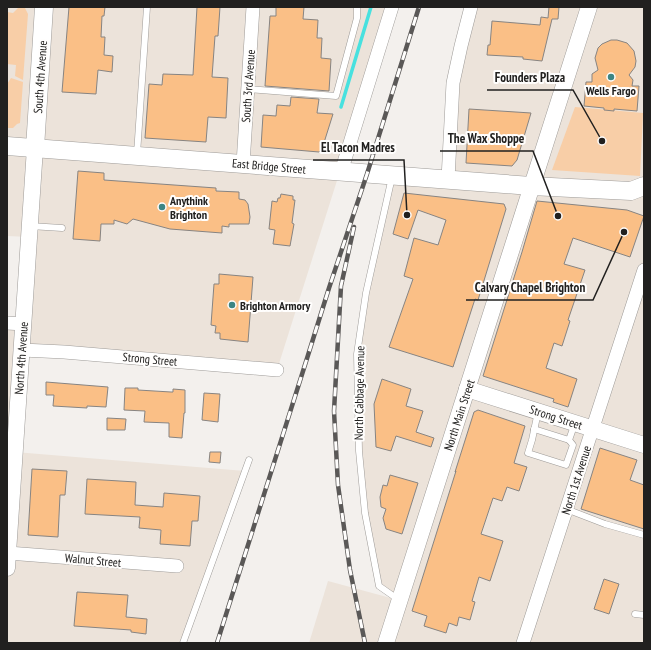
<svg xmlns="http://www.w3.org/2000/svg" width="651" height="650" viewBox="0 0 651 650" font-family="'PT Sans Narrow',sans-serif">
<rect width="100%" height="100%" fill="#f3f0ed"/>
<!-- built -->
<g fill="#ece3da">
<path d="M 7,7 L 392,7 L 277,370 L 22,350 L 15,452 L 245,471 L 183,643 L 7,643 L 7,323 L 23,324 L 29,237 L 7,236 Z"/>
<path d="M 471,7 L 644,7 L 644,643 L 309,643 L 328,581 L 398,600 L 379,586 L 365,513 L 357,354 L 392,175 L 447,179 L 453,83 Z"/>
</g>
<!-- green -->
<g fill="#f8cea7">
<path d="M 19,7 L 25,8 L 28,14 L 23,80 L 15,76 L 16,65 L 7,64 L 7,12 L 13,13 Z"/>
<path d="M 11,78 L 23,82 L 20,123 L 17,124 L 13,128 L 7,128 L 7,84 Z"/>
<path d="M 575,107 L 643,113 L 640,176 L 552,170 Z"/>
</g>
<g fill="none" stroke-linecap="round" stroke-linejoin="round">
<!-- stream -->
<path stroke="#48e1df" stroke-width="3.5" d="M 341,107 L 371,7"/>
</g>
<!-- building -->
<g fill="#fabf86" stroke="#878482">
<path d="M 69,7 L 105,7 L 104,16 L 102,16 L 101,37 L 105,37 L 104,55 L 113,56 L 112,72 L 98,70 L 96,94 L 62,92 Z"/>
<path d="M 197,7 L 220,7 L 218,36 L 215,36 L 212,77 L 228,78 L 226,118 L 208,117 L 206,142 L 145,138 L 149,84 L 162,85 L 163,74 L 193,75 Z"/>
<path d="M 276,7 L 304,7 L 303,19 L 318,20 L 317,38 L 322,38 L 321,58 L 331,59 L 329,91 L 265,86 L 270,16 L 276,16 Z"/>
<path d="M 549,7 L 559,7 L 558,19 L 552,19 L 542,61 L 523,59 L 523,57 L 487,55 L 488,45 L 490,45 L 492,21 L 540,25 L 541,17 L 548,18 Z"/>
<path d="M 611,40 L 617,40 L 627,43 L 634,51 L 636,61 L 635,67 L 629,75 L 633,80 L 632,86 L 639,86 L 637,111 L 614,109 L 614,111 L 604,110 L 604,108 L 584,106 L 586,82 L 592,82 L 592,74 L 598,70 L 595,58 L 598,48 L 602,44 Z"/>
<path d="M 291,97 L 319,99 L 317,113 L 333,114 L 322,149 L 319,152 L 261,147 L 263,115 L 276,116 L 277,105 L 290,106 Z"/>
<path d="M 469,109 L 531,113 L 517,160 L 512,166 L 466,163 Z"/>
<path d="M 78,171 L 104,173 L 104,180 L 216,188 L 216,191 L 239,192 L 239,199 L 245,200 L 248,204 L 250,217 L 249,224 L 229,224 L 229,227 L 222,226 L 222,233 L 170,229 L 133,219 L 127,224 L 114,220 L 114,224 L 101,224 L 100,241 L 73,239 Z"/>
<path d="M 404,193 L 504,204 L 506,209 L 478,300 L 475,299 L 453,367 L 389,347 L 413,279 L 404,276 L 414,238 L 438,245 L 446,220 L 418,210 L 408,239 L 393,234 Z"/>
<path d="M 281,194 L 293,196 L 293,200 L 295,200 L 292,223 L 294,224 L 290,246 L 273,244 L 275,230 L 269,229 L 272,201 L 277,202 L 278,198 L 280,198 Z"/>
<path d="M 537,201 L 627,210 L 644,216 L 630,257 L 573,238 L 564,264 L 585,270 L 568,320 L 570,321 L 562,346 L 554,343 L 546,368 L 577,379 L 568,407 L 553,402 L 554,399 L 483,376 L 522,252 Z"/>
<path d="M 219,274 L 253,277 L 248,342 L 220,339 L 220,333 L 215,333 L 216,326 L 211,325 L 214,284 L 219,284 Z"/>
<path d="M 382,379 L 411,389 L 406,406 L 423,411 L 416,432 L 434,438 L 431,447 L 396,436 L 391,451 L 376,447 L 374,404 Z"/>
<path d="M 46,382 L 108,387 L 106,407 L 87,406 L 87,408 L 53,406 L 54,395 L 46,395 Z"/>
<path d="M 125,388 L 138,388 L 138,390 L 171,392 L 173,392 L 173,389 L 185,390 L 185,413 L 184,413 L 182,438 L 169,437 L 169,423 L 144,422 L 145,411 L 124,410 Z"/>
<path d="M 204,393 L 220,394 L 218,422 L 202,420 Z"/>
<path d="M 478,410 L 525,426 L 514,463 L 527,467 L 519,491 L 507,487 L 502,501 L 493,498 L 481,534 L 503,541 L 490,581 L 479,577 L 472,601 L 475,602 L 470,620 L 459,617 L 457,626 L 449,623 L 446,633 L 424,626 L 427,616 L 412,611 L 456,471 L 455,472 L 474,412 Z"/>
<path d="M 107,418 L 126,419 L 125,430 L 107,430 Z"/>
<path d="M 600,448 L 637,460 L 630,480 L 644,485 L 644,529 L 581,509 Z"/>
<path d="M 210,452 L 221,452 L 220,463 L 209,462 Z"/>
<path d="M 32,469 L 67,471 L 65,495 L 60,495 L 58,537 L 28,535 Z"/>
<path d="M 390,475 L 418,483 L 402,534 L 386,529 L 383,518 L 386,509 L 381,507 L 380,497 L 383,485 L 387,486 Z"/>
<path d="M 87,479 L 136,482 L 135,505 L 163,507 L 164,493 L 200,496 L 198,521 L 192,521 L 190,546 L 160,544 L 161,530 L 139,528 L 140,517 L 85,514 Z"/>
<path d="M 604,579 L 619,584 L 609,614 L 594,609 Z"/>
<path d="M 77,592 L 128,595 L 126,617 L 147,619 L 146,634 L 131,632 L 131,630 L 74,626 Z"/>
</g>
<g fill="none" stroke-linecap="round" stroke-linejoin="round">
<!-- service casing -->
<g stroke="#9e9b98" stroke-width="7">
<g id="service">
<path d="M 247,89 L 336,96 L 357,18 L 357,7"/>
<path d="M 137,154 L 147,7"/>
<path d="M 392,177 L 366,293 L 357,354 L 359,451 L 365,513 L 379,586 L 399,600"/>
<path d="M 30,226 L 62,228"/>
<path d="M 538,412 L 532,440 L 528,453 L 566,465 L 573,445 L 569,440 L 575,423"/>
<path d="M 534,429 L 569,440"/>
<path d="M 566,509 L 605,524 L 644,535"/>
<path d="M 635,614 L 644,615"/>
<path d="M 183,643 L 249,460"/>
</g>
</g>
<!-- minor casing -->
<g stroke="#9e9b98" stroke-width="14">
<g id="minor">
<path d="M 243,164 L 253,7"/>
<path d="M 341,172 L 392,7"/>
<path d="M 448,179 L 453,83 L 461,46 L 471,7"/>
<path d="M 7,323 L 24,324"/>
<path d="M 22,350 L 64,352 L 277,370"/>
<path d="M 8,553 L 177,566"/>
<path d="M 523,643 L 644,270"/>
</g>
</g>
<!-- tertiary casing -->
<g stroke="#9e9b98" stroke-width="17">
<g id="tertiary">
<path d="M 467,389 L 644,445"/>
<path d="M 7,568 L 35,148"/>
<path d="M 386,643 L 589,7"/>
</g>
</g>
<!-- secondary casing -->
<g stroke="#9e9b98" stroke-width="19">
<g id="secondary">
<path d="M 7,146 L 531,186 L 631,191 L 644,186"/>
<path d="M 35,148 L 44,7"/>
</g>
</g>
<!-- service -->
<use href="#service" stroke="#fff" stroke-width="6"/>
<!-- minor -->
<use href="#minor" stroke="#fff" stroke-width="13"/>
<!-- tertiary -->
<use href="#tertiary" stroke="#fff" stroke-width="16"/>
<!-- secondary -->
<use href="#secondary" stroke="#fff" stroke-width="18"/>
<!-- rail casing -->
<g stroke="#5a5857" stroke-width="4.5">
<g id="rail">
<path d="M 354,227 L 341,286 L 334,411 L 338,485 L 350,570 L 365,643"/>
<path d="M 217,643 L 304,368 L 329,288 L 367,174 L 419,7"/>
</g>
</g>
<!-- rail -->
<use href="#rail" stroke="#fffefd" stroke-width="3" stroke-dasharray="9" stroke-linecap="butt"/>
</g>
<!-- markers -->
<g fill="#3d8584" stroke="#fffefd" stroke-width="1.5">
<circle cx="611" cy="77" r="4"/>
<circle cx="162" cy="207" r="4"/>
<circle cx="232" cy="305" r="4"/>
</g>
<g text-anchor="middle" dominant-baseline="central" stroke-width="4" stroke-linejoin="round" paint-order="stroke">
<!-- street labels -->
<g font-size="12" fill="#21201f" stroke="#fffefd">
<text transform="translate(40 77) rotate(-86)">South 4th Avenue</text>
<text transform="translate(248 86) rotate(-86)">South 3rd Avenue</text>
<text transform="translate(269 166) rotate(5)">East Bridge Street</text>
<text transform="translate(21 358) rotate(-86)">North 4th Avenue</text>
<text transform="translate(150 359) rotate(5)">Strong Street</text>
<text transform="translate(359 393) rotate(-89)">North Cabbage Avenue</text>
<text transform="translate(459 415) rotate(-72)">North Main Street</text>
<text transform="translate(556 417) rotate(18)">Strong Street</text>
<text transform="translate(576 480) rotate(-72)">North 1st Avenue</text>
<text transform="translate(93 560) rotate(5)">Walnut Street</text>
</g>
<!-- poi labels -->
<g font-size="12" font-weight="bold" fill="#21201f" stroke="#fffefd" text-anchor="start">
<text x="611" y="90" text-anchor="middle">Wells Fargo</text>
<text x="170" y="200">Anythink<tspan x="170" dy="14">Brighton</tspan></text>
<text x="240" y="305">Brighton Armory</text>
</g>
</g>
<!-- callouts -->
<path fill="none" stroke="#21201f" stroke-width="1.5" d="M602 141L573 90H487M558 216L533 151H440M407 215L404 160H313M624 232L593 300H466"/>
<g fill="#21201f" stroke="#fffefd" stroke-width="1.5">
<circle cx="602" cy="141" r="4"/>
<circle cx="558" cy="216" r="4"/>
<circle cx="407" cy="215" r="4"/>
<circle cx="624" cy="232" r="4"/>
</g>
<g font-size="13" text-anchor="middle" font-weight="bold" fill="#21201f" stroke="#fffefd" stroke-width="4" stroke-linejoin="round" paint-order="stroke">
<text x="530" y="82">Founders Plaza</text>
<text x="486" y="143">The Wax Shoppe</text>
<text x="358" y="152">El Tacon Madres</text>
<text x="530" y="292">Calvary Chapel Brighton</text>
</g>
<!-- border -->
<rect width="651" height="650" fill="none" stroke="#21201f" stroke-width="16"/>
</svg>
